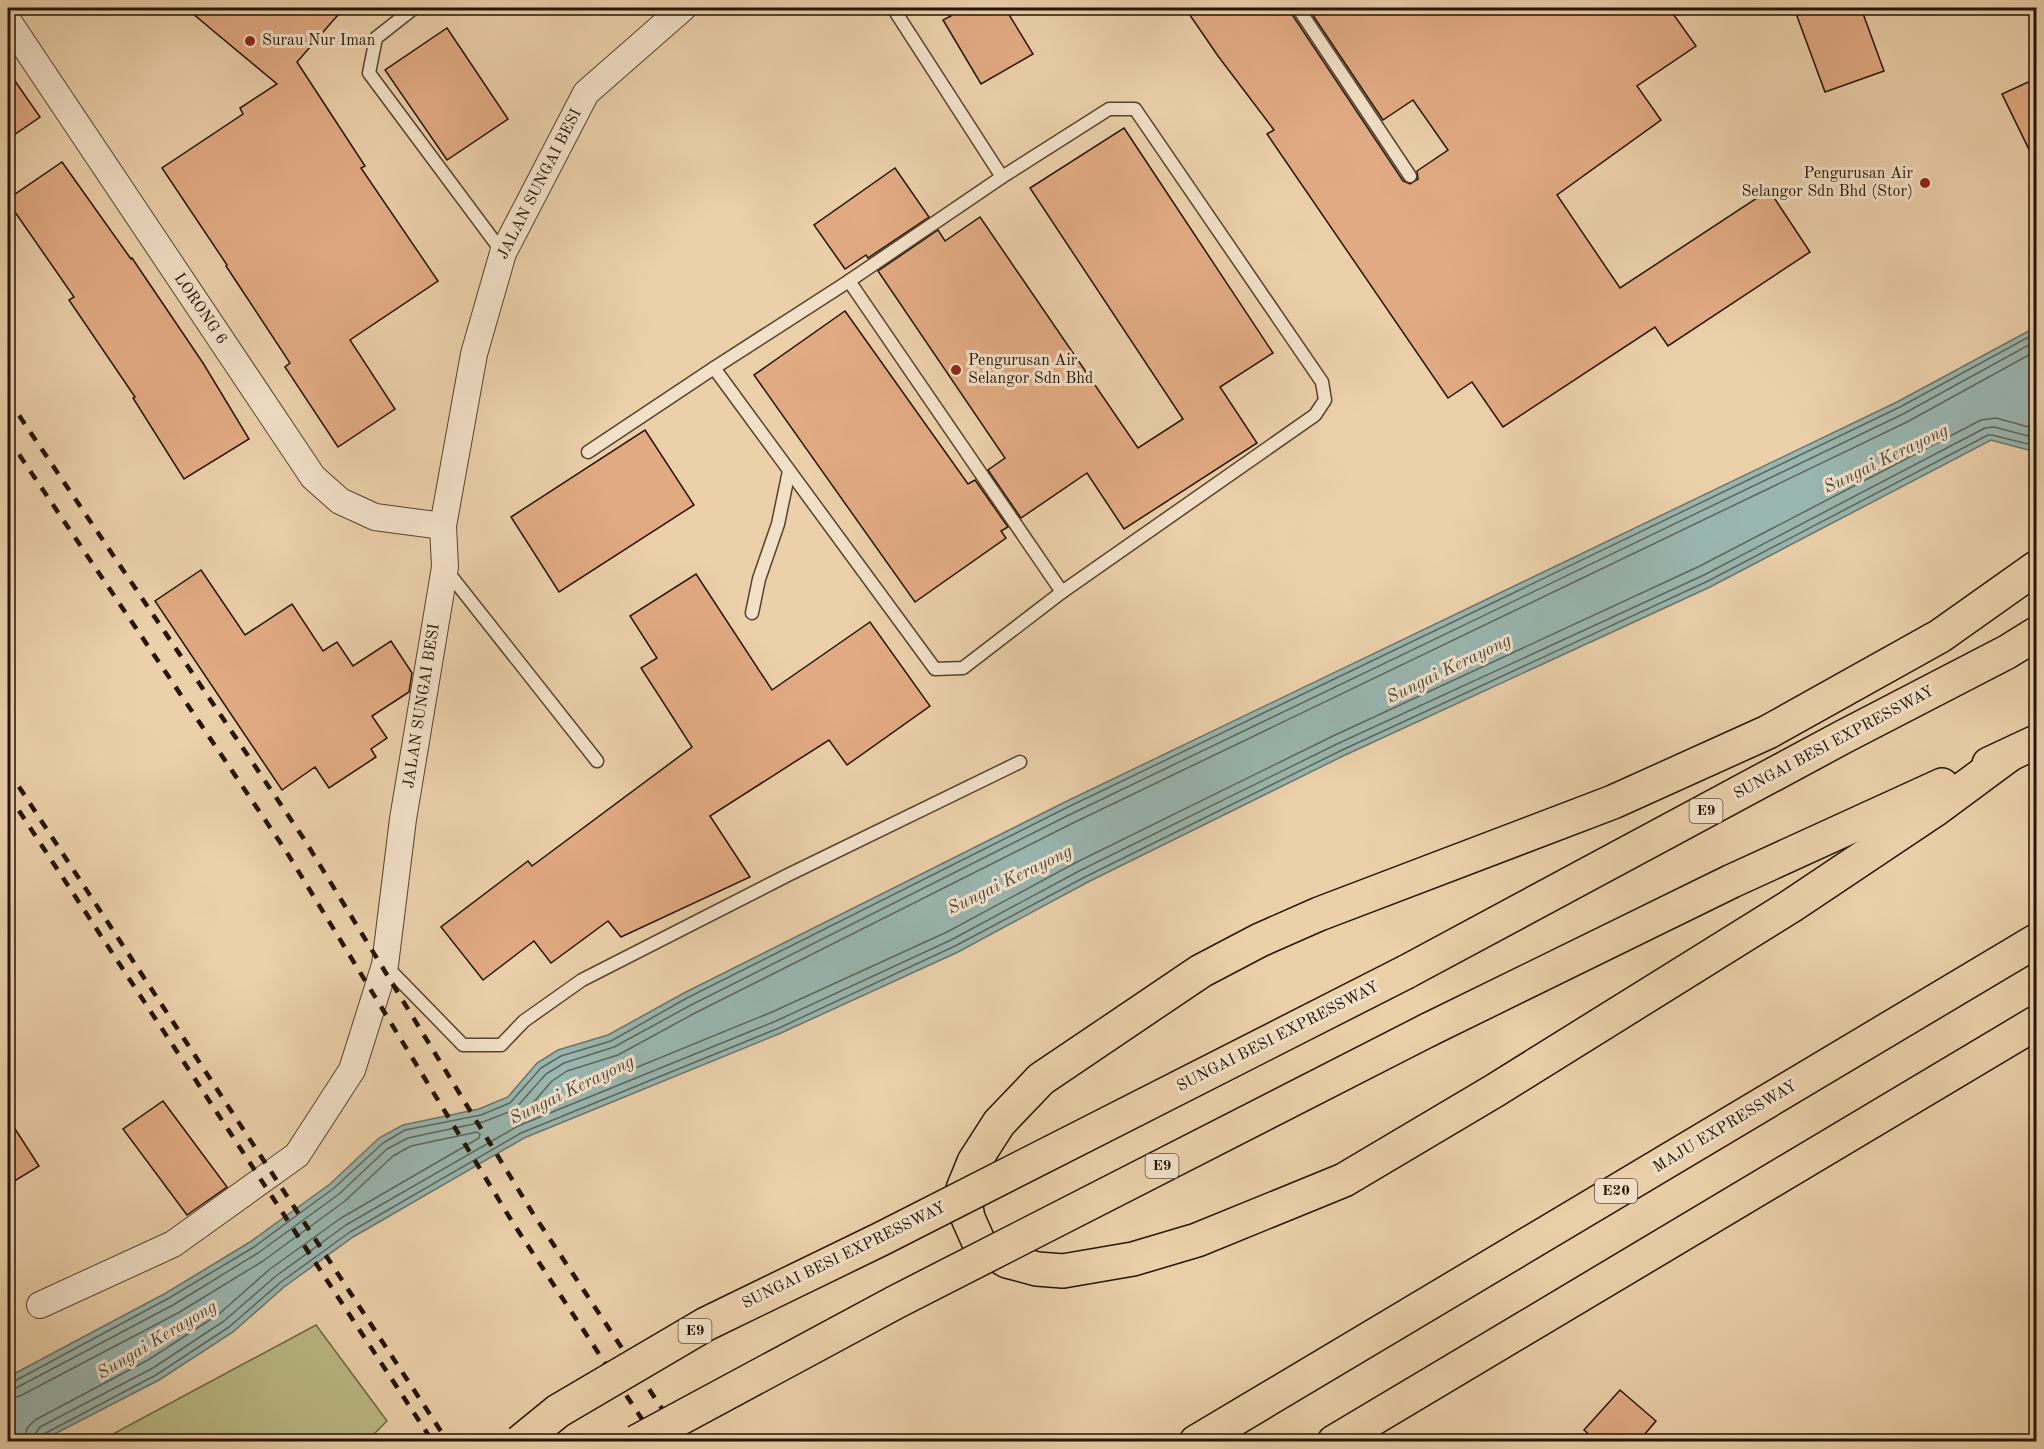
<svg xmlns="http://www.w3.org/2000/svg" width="2044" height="1449" viewBox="0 0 2044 1449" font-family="'Old Standard TT',serif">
<rect width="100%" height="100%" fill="#ebd0aa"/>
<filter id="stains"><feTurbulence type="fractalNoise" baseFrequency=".00333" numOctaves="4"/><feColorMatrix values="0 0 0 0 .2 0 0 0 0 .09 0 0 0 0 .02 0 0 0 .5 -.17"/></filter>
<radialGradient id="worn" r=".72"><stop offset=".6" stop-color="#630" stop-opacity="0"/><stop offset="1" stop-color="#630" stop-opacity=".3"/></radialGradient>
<!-- green -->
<path fill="#bbba86" stroke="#706744" stroke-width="1.5" d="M 316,1325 L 387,1421 L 367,1441 L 100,1441 Z"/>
<!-- water -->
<path fill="#99b6b0" stroke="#6a756b" stroke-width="1.5" d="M 2036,327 L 2036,452 L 1991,440 L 1710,587 L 1343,756 L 1088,882 L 958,952 L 781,1033 L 524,1138 L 353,1237 L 284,1287 L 233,1332 L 159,1380 L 41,1441 L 8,1441 L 8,1377 L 166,1293 L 250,1242 L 330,1184 L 379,1138 L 403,1125 L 479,1109 L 508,1097 L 537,1063 L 558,1050 L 608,1035 L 684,993 L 1063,803 L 1897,402 Z"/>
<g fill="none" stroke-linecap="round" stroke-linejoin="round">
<!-- shore -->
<g stroke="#5e655a" stroke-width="1.5">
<path d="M 2036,351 L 1907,422 L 1073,823 L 695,1013 L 618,1055 L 567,1071 L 552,1081 L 532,1104 L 531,1107 L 535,1109 L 772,1012 L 947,932 L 1077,862 L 1333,736 L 1700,566 L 1981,420 L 1996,418 L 2036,429"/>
<path d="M 8,1382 L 13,1382 L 169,1298 L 254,1247 L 334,1188 L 383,1143 L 405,1130 L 481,1115 L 510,1103 L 541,1068 L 561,1056 L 611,1041 L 687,998 L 1066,808 L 1900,407 L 2036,333"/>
<path d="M 8,1390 L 16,1388 L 173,1305 L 258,1253 L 339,1194 L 387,1149 L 408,1138 L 483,1122 L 514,1110 L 546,1074 L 564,1063 L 614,1047 L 691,1005 L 1069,815 L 1903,414 L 2036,341"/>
<path d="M 8,1399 L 20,1396 L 178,1313 L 263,1261 L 345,1201 L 393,1156 L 411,1146 L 477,1132 L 480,1134 L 479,1138 L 341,1218 L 270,1269 L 219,1314 L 148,1360 L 35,1420 L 27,1428 L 24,1442"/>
<path d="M 33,1442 L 35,1434 L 40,1427 L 153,1368 L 224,1321 L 276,1276 L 346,1225 L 518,1126 L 776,1021 L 951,940 L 1081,870 L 1337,744 L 1704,575 L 1985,428 L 1994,427 L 2036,438"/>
<path d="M 41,1442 L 44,1434 L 156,1375 L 229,1327 L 281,1282 L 350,1232 L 521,1133 L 779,1028 L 955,946 L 1085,877 L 1340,751 L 1708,581 L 1988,435 L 1992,435 L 2036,446"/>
</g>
</g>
<!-- building -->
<g fill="#e2aa83" stroke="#241403" stroke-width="1.5">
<path d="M 186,8 L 344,8 L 297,62 L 365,166 L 361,168 L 438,281 L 350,340 L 395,409 L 338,447 L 285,367 L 290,363 L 226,266 L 227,265 L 162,168 L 243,114 L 240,108 L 277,84 Z"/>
<path d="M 946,8 L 1005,8 L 1033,54 L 981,84 L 943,20 L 951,16 Z"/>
<path d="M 1185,8 L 1290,8 L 1291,13 L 1403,181 L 1410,184 L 1418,179 L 1417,171 L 1448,150 L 1413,100 L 1383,120 L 1308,8 L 1669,8 L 1696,46 L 1637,86 L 1661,120 L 1557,195 L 1620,288 L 1769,190 L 1810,252 L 1668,346 L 1655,327 L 1503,427 L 1472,382 L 1448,398 L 1267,134 L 1274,130 L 1218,56 Z"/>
<path d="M 1794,8 L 1861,8 L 1884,71 L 1825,92 Z"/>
<path d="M 447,28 L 508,119 L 447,160 L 385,70 Z"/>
<path d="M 8,71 L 40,117 L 8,139 Z"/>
<path d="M 2037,78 L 2037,166 L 2002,94 Z"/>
<path d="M 1124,128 L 1273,353 L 1220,387 L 1257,443 L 1124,529 L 1087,473 L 1021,518 L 988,470 L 1005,458 L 878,271 L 938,230 L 945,241 L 980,217 L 1138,448 L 1183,419 L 1030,188 Z"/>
<path d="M 62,162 L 131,259 L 132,258 L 203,363 L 249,439 L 184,479 L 133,398 L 135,397 L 69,300 L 74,297 L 8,202 L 8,199 Z"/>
<path d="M 895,168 L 929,217 L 868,258 L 866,255 L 845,269 L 814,225 Z"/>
<path d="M 845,311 L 968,484 L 975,480 L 1008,527 L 1001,531 L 1006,538 L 915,602 L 754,375 Z"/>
<path d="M 645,430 L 694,505 L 559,592 L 511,517 Z"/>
<path d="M 201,570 L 245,635 L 292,604 L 323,651 L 337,642 L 353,666 L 391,641 L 412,673 L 409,692 L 372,716 L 387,738 L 371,749 L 376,757 L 329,788 L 315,767 L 282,790 L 155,601 Z"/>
<path d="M 696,574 L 772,690 L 870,622 L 930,706 L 847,765 L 829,740 L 710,816 L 750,877 L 621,937 L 608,921 L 551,963 L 534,941 L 483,980 L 441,927 L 528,861 L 532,866 L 692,747 L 641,668 L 657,658 L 630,616 Z"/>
<path d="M 163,1101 L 227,1187 L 187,1215 L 123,1129 Z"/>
<path d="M 8,1118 L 39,1166 L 8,1185 Z"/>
<path d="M 1620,1390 L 1656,1421 L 1638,1442 L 1597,1442 L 1584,1430 Z"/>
</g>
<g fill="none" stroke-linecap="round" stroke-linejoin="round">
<!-- service casing -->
<g stroke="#56432d" stroke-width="15">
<g id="service">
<path d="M 414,8 L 376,38 L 369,73 L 503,253"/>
<path d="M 893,8 L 1002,177"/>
<path d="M 1298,8 L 1410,176"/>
<path d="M 1109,109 L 1135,109 L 1322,382 L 1325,400 L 1315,415 L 1062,592 L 963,668 L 935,669 L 714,368 L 849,281 L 1002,177 Z"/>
<path d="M 849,281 L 1062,592"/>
<path d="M 588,452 L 714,368"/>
<path d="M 447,571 L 597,761"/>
<path d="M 752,613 L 759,579 L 778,524 L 789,471"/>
<path d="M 385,965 L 463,1045 L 501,1045 L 524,1021 L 582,980 L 788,875 L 1020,762"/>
</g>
</g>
<!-- minor casing -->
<g stroke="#56432d" stroke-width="28">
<g id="minor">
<path d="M 8,21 L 313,477 L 340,501 L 375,517 L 443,526"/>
<path d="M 40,1305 L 173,1244 L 297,1155 L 352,1070 L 385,965 L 403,819 L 445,567 L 443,526 L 474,354 L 503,253 L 586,93 L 683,8"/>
</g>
</g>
<!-- motorway casing -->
<g stroke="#241403" stroke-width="36">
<g id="motorway">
<path d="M 2009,755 L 1936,809 L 1791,906 L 1494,1091 L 1344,1180 L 1197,1240 L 1133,1259 L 1063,1271 L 1037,1269 L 1007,1261 L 980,1245 L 968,1218 L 963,1189 L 974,1162 L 999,1123 L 1041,1079 L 1201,971 L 1260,940 L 1319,914 L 1613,802 L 1768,732 L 1940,636 L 2036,568"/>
<path d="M 1989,764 L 2036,742"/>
<path d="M 1406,972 L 1843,737 L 2007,652 L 2036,634"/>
<path d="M 1428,1030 L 1732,881 L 1942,785"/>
<path d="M 1196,1442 L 2036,941"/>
<path d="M 1334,1442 L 2036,1023"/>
</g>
</g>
<!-- service -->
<use href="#service" stroke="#f2e0c8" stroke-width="12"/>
<!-- minor -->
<use href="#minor" stroke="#f2e0c8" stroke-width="26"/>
<!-- motorway -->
<use href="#motorway" stroke="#ebd0aa" stroke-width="33"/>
<!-- rail -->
<g stroke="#241403" stroke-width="4.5" stroke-dasharray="10 10" stroke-linecap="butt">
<path d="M 8,399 L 304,839 L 532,1212 L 684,1442"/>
<path d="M 8,438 L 286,851 L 513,1223 L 657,1442"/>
<path d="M 8,770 L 448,1442"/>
<path d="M 8,794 L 433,1442"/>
</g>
<!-- motorway-bridge casing -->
<g stroke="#241403" stroke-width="36" stroke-linecap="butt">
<g id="motorway-bridge">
<path d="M 520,1442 L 558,1411 L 706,1324 L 881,1239 L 1406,972"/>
<path d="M 636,1442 L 896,1302 L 1428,1030"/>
</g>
</g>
<!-- motorway-bridge -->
<use href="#motorway-bridge" stroke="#ebd0aa" stroke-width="33"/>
</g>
<!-- markers -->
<g fill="#8f2418" stroke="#f2e0c8" stroke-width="2">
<circle cx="250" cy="41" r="6"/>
<circle cx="1925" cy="183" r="6"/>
<circle cx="956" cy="370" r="6"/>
</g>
<g text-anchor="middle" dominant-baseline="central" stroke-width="6" stroke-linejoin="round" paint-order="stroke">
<!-- shield labels -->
<g fill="#f2e0c8" stroke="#62513e" stroke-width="1.5">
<rect x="1689.5" y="799" width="33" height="24" rx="4.5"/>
<rect x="1145.5" y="1154" width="33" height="24" rx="4.5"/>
<rect x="1595" y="1179" width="42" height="24" rx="4.5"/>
<rect x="678.5" y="1319" width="33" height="24" rx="4.5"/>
</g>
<g font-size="15" font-weight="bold" fill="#241403">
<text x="1706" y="811">E9</text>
<text x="1162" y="1166">E9</text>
<text x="1616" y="1191">E20</text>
<text x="695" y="1331">E9</text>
</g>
<!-- poi labels -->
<g font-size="16" fill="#241403" stroke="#f2e0c8" text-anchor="start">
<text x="262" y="41">Surau Nur Iman</text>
<text x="1913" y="174" text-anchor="end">Pengurusan Air<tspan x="1913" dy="18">Selangor Sdn Bhd (Stor)</tspan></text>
<text x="968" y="361">Pengurusan Air<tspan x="968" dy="18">Selangor Sdn Bhd</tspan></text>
</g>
<!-- street labels -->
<g font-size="16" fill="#241403" stroke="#f2e0c8">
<text transform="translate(540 184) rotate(-63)">JALAN SUNGAI BESI</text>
<text transform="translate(200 309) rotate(56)">LORONG 6</text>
<text transform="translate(422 706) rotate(-81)">JALAN SUNGAI BESI</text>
<text transform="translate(1834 743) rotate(-28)">SUNGAI BESI EXPRESSWAY</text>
<text transform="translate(1278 1037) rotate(-27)">SUNGAI BESI EXPRESSWAY</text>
<text transform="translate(1725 1127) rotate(-31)">MAJU EXPRESSWAY</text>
<text transform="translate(844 1256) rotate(-26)">SUNGAI BESI EXPRESSWAY</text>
</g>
<!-- water labels -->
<g font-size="18" font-style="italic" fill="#4d4d40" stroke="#f2e0c8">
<text transform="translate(1886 459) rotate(-26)">Sungai Kerayong</text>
<text transform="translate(1449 669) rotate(-26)">Sungai Kerayong</text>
<text transform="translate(1010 880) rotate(-26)">Sungai Kerayong</text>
<text transform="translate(572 1090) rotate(-26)">Sungai Kerayong</text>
<text transform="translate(157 1340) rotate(-31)">Sungai Kerayong</text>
</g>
</g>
<!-- margin -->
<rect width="2044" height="1449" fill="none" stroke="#ebd0aa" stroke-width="30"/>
<rect x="9" y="9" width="2026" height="1431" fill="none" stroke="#241403" stroke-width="3"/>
<rect x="15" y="15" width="2014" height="1419" fill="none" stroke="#241403" stroke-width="1.5"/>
<rect width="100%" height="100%" filter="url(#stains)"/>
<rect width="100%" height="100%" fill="url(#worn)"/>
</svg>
